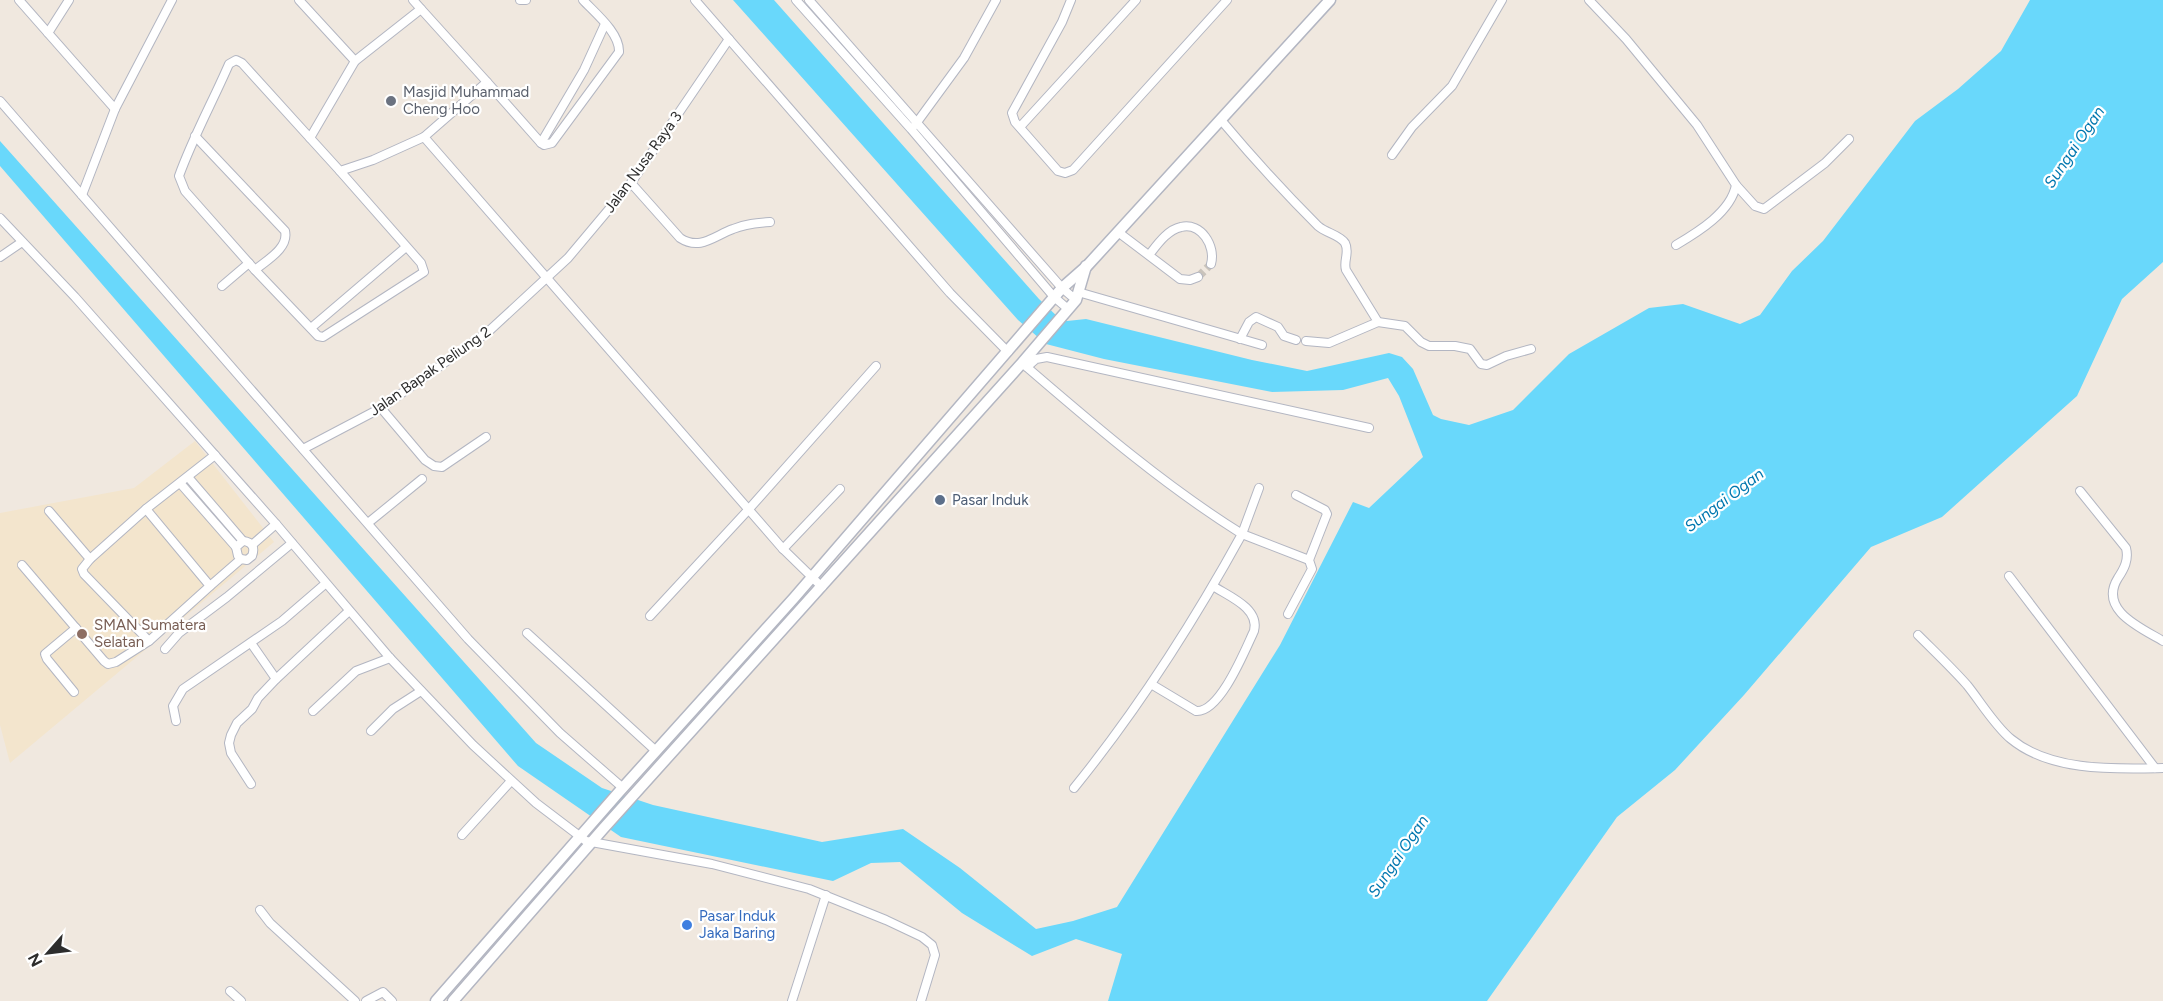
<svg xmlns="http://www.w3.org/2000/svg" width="2163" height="1001" viewBox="0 0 2163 1001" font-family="Figtree,sans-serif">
<rect width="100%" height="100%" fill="#f0e8df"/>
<!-- education -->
<path fill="#f3e5cd" d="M 195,441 L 274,542 L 10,763 L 0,725 L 0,513 L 134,488 Z"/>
<!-- water -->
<path fill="#69d8fb" d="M 733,0 L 774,0 L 1039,299 L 1060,319 L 1067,321 L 1086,319 L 1252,360 L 1307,371 L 1389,353 L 1402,357 L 1413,369 L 1433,415 L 1441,419 L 1469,425 L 1513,410 L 1569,354 L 1649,308 L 1683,304 L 1740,324 L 1760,315 L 1792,271 L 1823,241 L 1915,121 L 1958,89 L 2001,51 L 2030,0 L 2163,0 L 2163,262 L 2122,299 L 2077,396 L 1942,517 L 1871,547 L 1744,695 L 1675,770 L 1617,817 L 1487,1001 L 1108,1001 L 1122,954 L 1076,939 L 1032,956 L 962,913 L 900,862 L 871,863 L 833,881 L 621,837 L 518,766 L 0,166 L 0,141 L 536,743 L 602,788 L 653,805 L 822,842 L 903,829 L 960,868 L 1036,929 L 1073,921 L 1117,907 L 1280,645 L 1353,502 L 1369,508 L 1423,457 L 1399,396 L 1388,378 L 1343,390 L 1272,392 L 1104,359 L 1046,344 L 1018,320 Z"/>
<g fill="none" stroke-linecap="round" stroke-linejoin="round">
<!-- minor-tunnel -->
<path stroke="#c9c3bb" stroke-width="8" stroke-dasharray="8 4" stroke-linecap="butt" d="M 1198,277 L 1211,264"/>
<!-- minor casing -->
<g stroke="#b3b6c2" stroke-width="10">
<g id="minor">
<path d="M 19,0 L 115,109"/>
<path d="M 299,0 L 355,61 L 310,138 L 340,171 L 373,160 L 424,137 L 783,549 L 822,587"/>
<path d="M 413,0 L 421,9"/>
<path d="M 520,0 L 526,0"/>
<path d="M 695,0 L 950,293 L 1008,352"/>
<path d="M 796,0 L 911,129 L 1054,297 L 1068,309"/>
<path d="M 809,0 L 1062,288 L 1076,300"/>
<path d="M 1071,0 L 1062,22 L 1012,113 L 1015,122 L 1058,171 L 1065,173 L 1073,170 L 1227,0"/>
<path d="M 1589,0 L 1626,39 L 1697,125 L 1736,185 C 1731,212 1698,232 1676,245"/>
<path d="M 48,33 L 69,0"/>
<path d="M 355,61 L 421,9 L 487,82 L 424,137"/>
<path d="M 487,82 L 541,143 L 544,145 L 552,143 L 619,52 C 620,33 595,13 583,0"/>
<path d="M 0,101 L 468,639 L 560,733 L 623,788"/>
<path d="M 1221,120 C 1252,157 1284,192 1318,226 C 1326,233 1340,235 1345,243 C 1350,252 1343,261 1346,270 L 1378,322 L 1329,343 L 1306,341"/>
<path d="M 915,125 L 964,58 L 996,0"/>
<path d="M 1020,127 L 1136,0"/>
<path d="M 195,136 L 285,231 C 289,248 267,260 255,270"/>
<path d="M 310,138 L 242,63 L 236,60 L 229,64 C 213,101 193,137 179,176 L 185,191 L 255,270 L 318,336 L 323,337 L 424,272 L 421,263 L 340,171"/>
<path d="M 541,143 L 584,70 L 605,24"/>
<path d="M 1392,155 L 1412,127 L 1452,86 L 1502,0"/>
<path d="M 631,183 L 680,238 C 700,251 714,236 733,229 C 745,224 757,223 770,222"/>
<path d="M 1736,185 L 1755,206 L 1764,209 L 1825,163 L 1849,139"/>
<path d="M 82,195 L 115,109 L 172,0"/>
<path d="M 0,218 L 75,297 L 276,524 L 390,658 L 473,745 L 536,803 L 586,841 L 712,864 L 809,889 L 886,920 L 922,937 L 932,945 L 935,955 L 921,1001"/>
<path d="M 1118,232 L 1180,279 L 1190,280 L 1198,277"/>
<path d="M 1149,255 C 1157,245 1167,230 1181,227 C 1201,222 1216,246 1211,264"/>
<path d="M 0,257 L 22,242"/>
<path d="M 222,286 L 249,263"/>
<path d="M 1078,292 L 1262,345"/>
<path d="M 1378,322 L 1405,326 L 1421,342 L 1429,346 L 1455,346 L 1470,349 L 1481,364 L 1487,365 L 1506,356 L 1531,349"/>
<path d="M 311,328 L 406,247"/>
<path d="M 1240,339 L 1249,322 L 1256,317 L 1278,327 L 1284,336 L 1296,340"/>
<path d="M 1022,363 C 1093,424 1162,484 1242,534 C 1193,623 1138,709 1074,788"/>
<path d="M 1027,367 L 1036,359 L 1047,357 L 1369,428"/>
<path d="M 381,408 L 425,460 L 434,466 L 442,467 L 486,437"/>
<path d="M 303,449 L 381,408 L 489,331 L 568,258 L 631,183 L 729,39"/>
<path d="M 215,455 L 146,509 L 210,586 L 241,559 L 247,560 L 252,556 C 255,548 253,542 243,541 L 236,547 L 238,556 L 241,559"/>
<path d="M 188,477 L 243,541"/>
<path d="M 180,483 L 236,547"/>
<path d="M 1259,488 L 1242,534 L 1309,560"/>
<path d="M 2080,491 L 2126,548 C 2129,560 2124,569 2118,578 C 2098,610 2141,628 2163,641"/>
<path d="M 146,509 L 90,559 L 82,569 L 84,574 L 149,641"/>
<path d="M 49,511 L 90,559"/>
<path d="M 368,523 L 422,479"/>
<path d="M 252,545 L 276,524"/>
<path d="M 783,549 L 840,489"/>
<path d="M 22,565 L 104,661 L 108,664 L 116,662 L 149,641 L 210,586"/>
<path d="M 2009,576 L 2155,768"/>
<path d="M 1288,614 L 1312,569 L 1309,560 L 1327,514 L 1325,510 L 1296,495"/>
<path d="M 650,616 L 749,509 L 876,366"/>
<path d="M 527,633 L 656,751"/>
<path d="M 1918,635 C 1935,652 1952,668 1967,685 C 1980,701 1995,726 2011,739 C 2051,772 2115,769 2163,768"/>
<path d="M 251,643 L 276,679 L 349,611"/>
<path d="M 165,649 L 179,633 L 227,597 L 292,543"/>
<path d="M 1151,684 L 1196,711 C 1220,713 1245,650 1254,631 C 1260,608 1228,596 1213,586"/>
<path d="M 74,692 L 47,659 L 45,654 L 76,628"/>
<path d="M 313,711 L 356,671 L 390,658"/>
<path d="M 176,721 L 173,706 L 183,689 L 282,621 L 325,584"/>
<path d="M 371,731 L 393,709 L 421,691"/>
<path d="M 251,784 L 231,753 L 229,743 L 231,735 L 237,723 L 252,709 L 258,698 L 276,679"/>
<path d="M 462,835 L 511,781"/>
<path d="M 260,910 L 270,923 L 355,1001"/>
<path d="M 230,991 L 241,1001"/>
<path d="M 366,1001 L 383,992 L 392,1001"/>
<path d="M 792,1001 L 826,895"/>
</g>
</g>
<!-- tertiary casing -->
<g stroke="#b3b6c2" stroke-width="13">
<g id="tertiary">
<path d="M 436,1001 L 619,792 L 794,598 L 1062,288 L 1087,266 L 1330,0"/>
<path d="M 453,1001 L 603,829 L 1022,363 L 1076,300 L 1086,266"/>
</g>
</g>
<!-- minor -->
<use href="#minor" stroke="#fff" stroke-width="8"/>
<!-- tertiary -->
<use href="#tertiary" stroke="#fff" stroke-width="10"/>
</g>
<!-- markers -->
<circle fill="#6b7280" stroke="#fff" stroke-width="2" cx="391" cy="101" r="6"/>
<circle fill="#5c6f8a" stroke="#fff" stroke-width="2" cx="940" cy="500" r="6"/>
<circle fill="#8d6e63" stroke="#fff" stroke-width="2" cx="82" cy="634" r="6"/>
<circle fill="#3f7fe0" stroke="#fff" stroke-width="2" cx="687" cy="925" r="6"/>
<g text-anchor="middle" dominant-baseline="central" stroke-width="4.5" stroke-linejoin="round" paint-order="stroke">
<!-- worship labels -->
<g font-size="15" fill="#5b616d" stroke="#fff" text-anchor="start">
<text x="403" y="92">Masjid Muhammad<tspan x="403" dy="17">Cheng Hoo</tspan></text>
</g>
<!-- street labels -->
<g font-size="15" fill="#2d2d2d" stroke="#fff">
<text transform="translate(643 162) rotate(-54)">Jalan Nusa Raya 3</text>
<text transform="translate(430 371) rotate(-35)">Jalan Bapak Peliung 2</text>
</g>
<!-- service labels -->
<g font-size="15" fill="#4e5e75" stroke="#fff" text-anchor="start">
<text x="952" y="500">Pasar Induk</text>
</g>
<!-- education labels -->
<g font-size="15" fill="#785e54" stroke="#fff" text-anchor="start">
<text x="94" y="625">SMAN Sumatera<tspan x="94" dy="17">Selatan</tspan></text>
</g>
<!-- shop labels -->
<g font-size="15" fill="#366cbe" stroke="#fff" text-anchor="start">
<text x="699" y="916">Pasar Induk<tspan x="699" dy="17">Jaka Baring</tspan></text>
</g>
<!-- water labels -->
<g font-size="16" font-style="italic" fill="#0077af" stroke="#fff">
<text transform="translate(2074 147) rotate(-56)">Sungai Ogan</text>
<text transform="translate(1724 500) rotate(-37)">Sungai Ogan</text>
<text transform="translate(1398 856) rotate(-56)">Sungai Ogan</text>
</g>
</g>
<!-- north arrow -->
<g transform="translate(48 953) rotate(242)" stroke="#ffffff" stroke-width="4.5" paint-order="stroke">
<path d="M0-4.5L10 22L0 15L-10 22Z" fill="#2d2d2d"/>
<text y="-9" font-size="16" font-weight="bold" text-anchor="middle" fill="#2d2d2d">N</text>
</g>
</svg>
